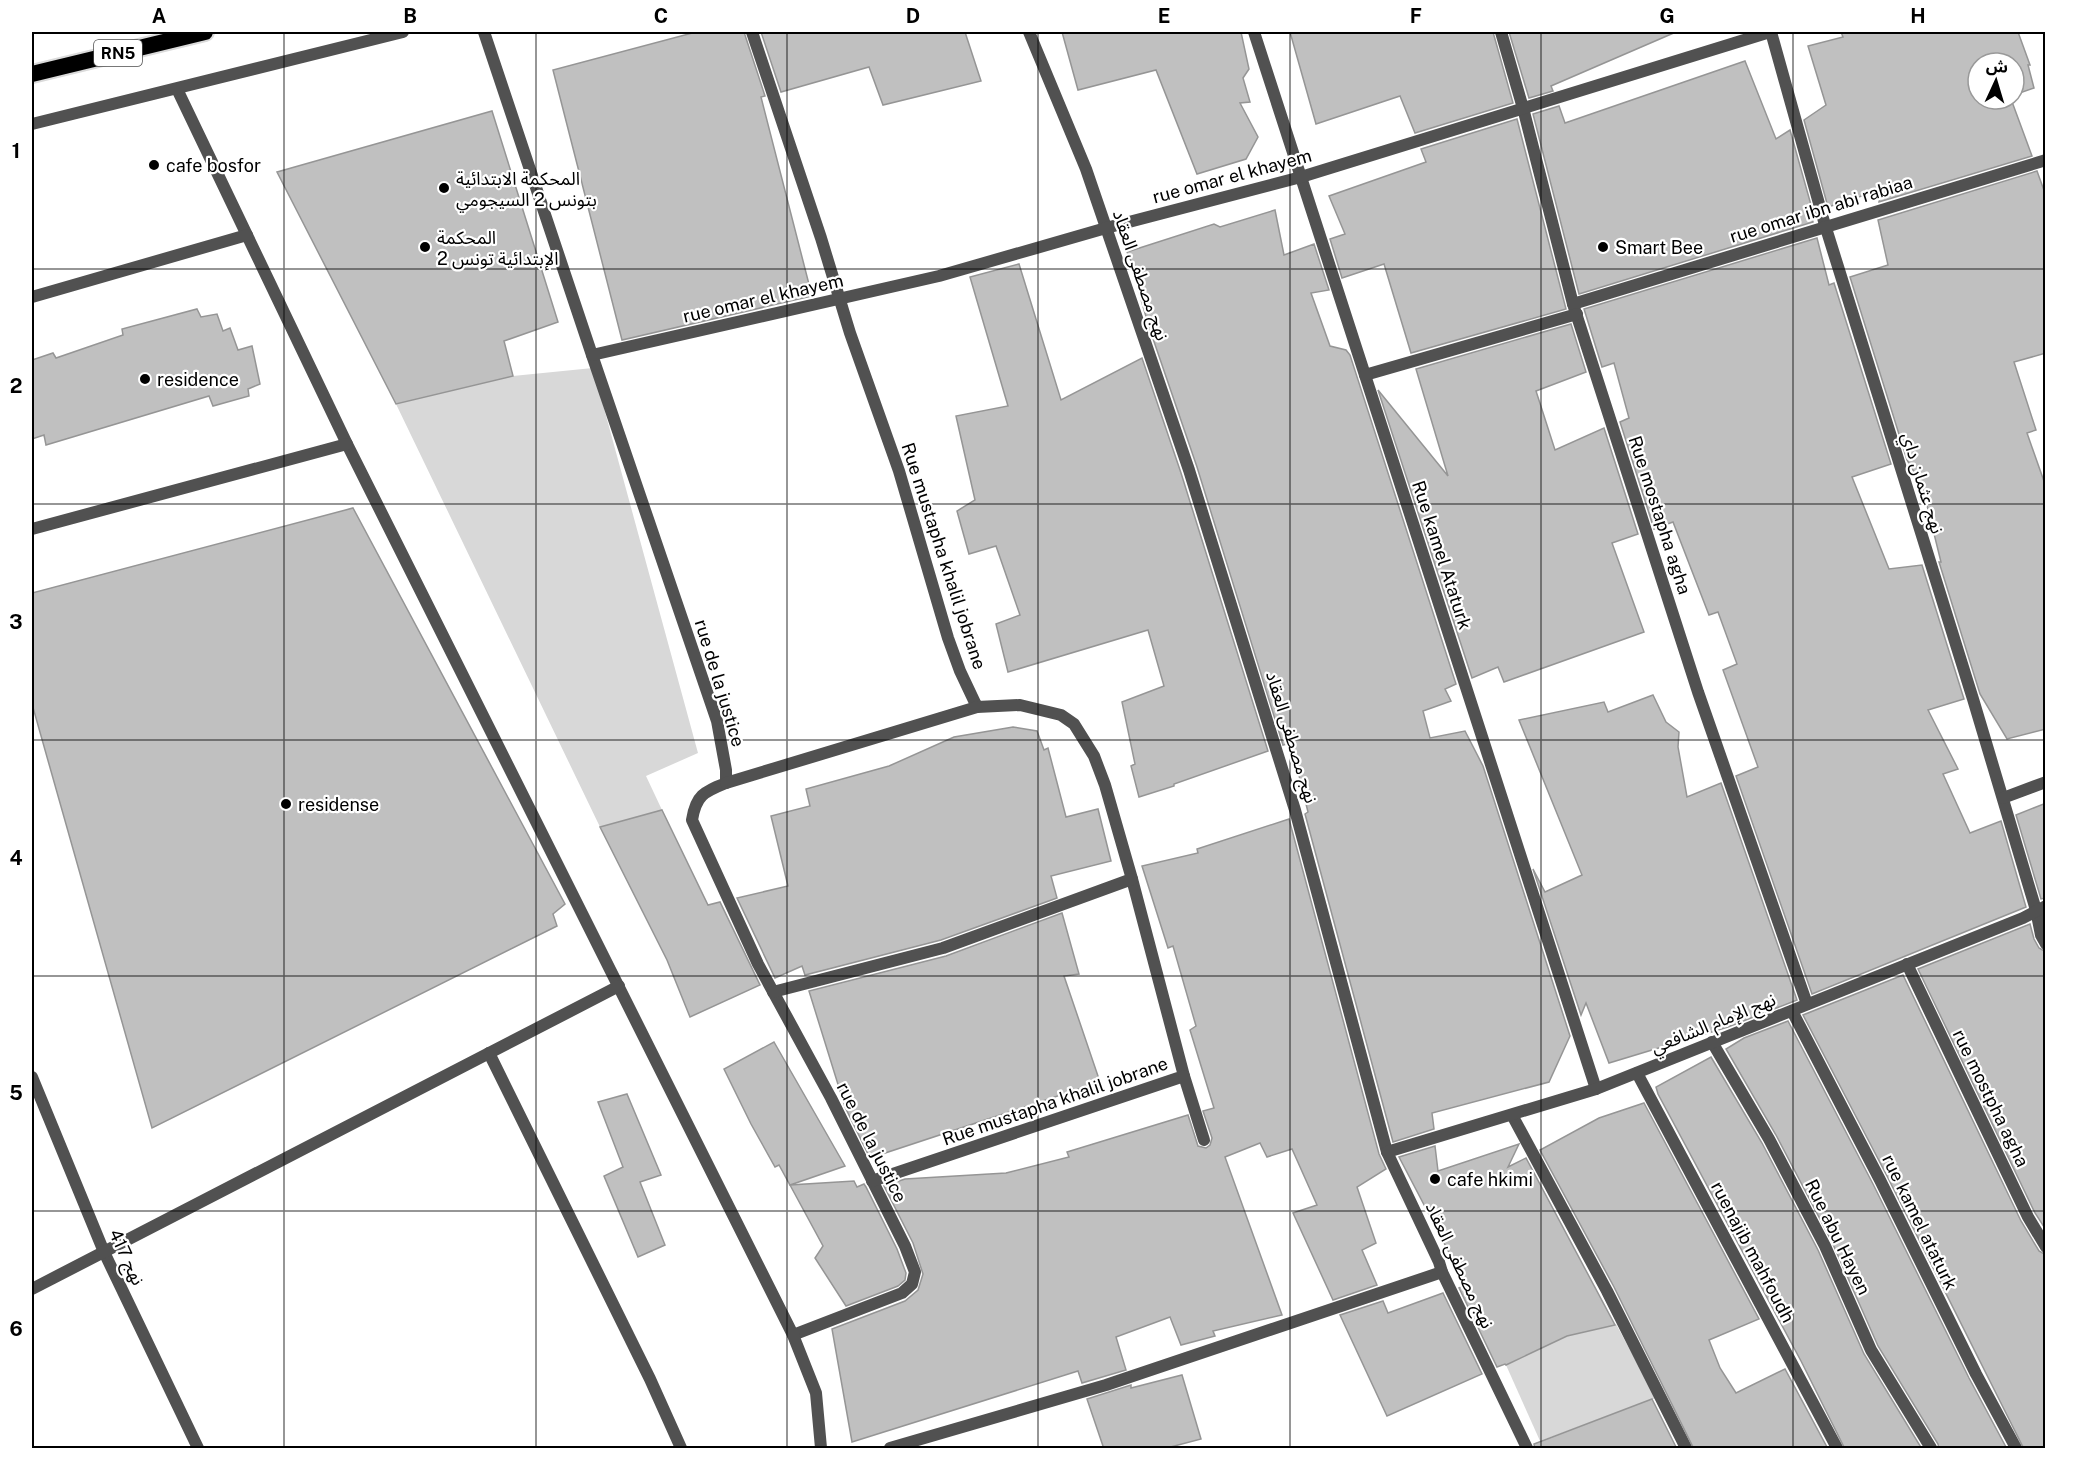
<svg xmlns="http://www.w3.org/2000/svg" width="2077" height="1480" viewBox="0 0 2077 1480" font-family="'Public Sans','Noto Sans Arabic',sans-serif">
<rect width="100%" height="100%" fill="#fff"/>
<!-- green -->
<g fill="#d8d8d8">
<path d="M 593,368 L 698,753 L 646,776 L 662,810 L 600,827 L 396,404 L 513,376 Z"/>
<path d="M 1616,1324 L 1656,1398 L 1540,1441 L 1506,1365 L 1567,1336 Z"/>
</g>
<!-- building -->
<g fill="#c0c0c0" stroke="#959595" stroke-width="1.5">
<path d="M 696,32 L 744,32 L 765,96 L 761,97 L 812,296 L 622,340 L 553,70 Z"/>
<path d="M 761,32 L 965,32 L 981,81 L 883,105 L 869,67 L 781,92 Z"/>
<path d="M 1062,32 L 1241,32 L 1249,69 L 1243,78 L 1250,102 L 1240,103 L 1258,137 L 1246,159 L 1197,174 L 1156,70 L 1078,90 Z"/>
<path d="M 1290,32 L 1493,32 L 1513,103 L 1415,133 L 1400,96 L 1316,124 Z"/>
<path d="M 1509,32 L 1676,32 L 1551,86 L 1553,91 L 1529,98 Z"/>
<path d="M 1841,32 L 2018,32 L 2030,65 L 2028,65 L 2034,88 L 2014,95 L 2014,63 L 1978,63 L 1978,99 L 2011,99 L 2032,156 L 1879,202 L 1880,190 L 1828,207 L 1804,120 L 1826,105 L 1808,46 L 1843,37 Z"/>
<path d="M 1745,61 L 1776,139 L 1790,130 L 1813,212 L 1811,212 L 1813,222 L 1579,294 L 1533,114 L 1559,106 L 1565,123 Z"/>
<path d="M 492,111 L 558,322 L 504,341 L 513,376 L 396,404 L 277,172 Z"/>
<path d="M 1517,119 L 1566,309 L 1411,353 L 1384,264 L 1342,278 L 1330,239 L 1345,234 L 1329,196 L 1426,162 L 1421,149 Z"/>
<path d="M 2037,171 L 2046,196 L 2046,353 L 2014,362 L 2036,430 L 2027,433 L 2046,487 L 2046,729 L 2007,739 L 1980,694 L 1939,562 L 1941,562 L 1922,485 L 1907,460 L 1850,277 L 1888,265 L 1878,220 Z"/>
<path d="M 1275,210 L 1284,255 L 1314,244 L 1329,290 L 1311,293 L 1330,346 L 1346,350 L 1350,355 L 1456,684 L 1445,689 L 1451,701 L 1423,711 L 1430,738 L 1465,731 L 1483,766 L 1570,1036 L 1549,1082 L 1432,1113 L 1434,1129 L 1393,1142 L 1305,814 L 1308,812 L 1291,743 L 1283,745 L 1197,467 L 1149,327 L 1138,289 L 1143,288 L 1127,252 L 1214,224 L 1220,227 Z"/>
<path d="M 1817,238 L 1829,285 L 1834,283 L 1891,464 L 1852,477 L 1889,569 L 1922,565 L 1964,699 L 1928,710 L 1958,769 L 1943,774 L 1970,833 L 2001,821 L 2026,907 L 1812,994 L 1736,776 L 1758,767 L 1723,670 L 1737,664 L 1718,612 L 1709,615 L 1673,522 L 1654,529 L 1620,422 L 1629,418 L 1614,363 L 1602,367 L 1584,309 Z"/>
<path d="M 1019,264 L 1061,400 L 1142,358 L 1181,473 L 1268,751 L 1174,784 L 1174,786 L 1139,797 L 1131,766 L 1135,764 L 1122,702 L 1164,686 L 1148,630 L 1008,672 L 996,624 L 1020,615 L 996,546 L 969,554 L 957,511 L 975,500 L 956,416 L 1008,406 L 970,277 Z"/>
<path d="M 197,309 L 201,317 L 217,314 L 223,331 L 230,328 L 238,350 L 252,346 L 260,384 L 248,389 L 249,396 L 213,406 L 209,396 L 46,445 L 44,435 L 32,439 L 32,360 L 53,353 L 56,358 L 123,335 L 122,329 Z"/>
<path d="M 1571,324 L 1586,372 L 1536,391 L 1555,450 L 1604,428 L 1638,534 L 1612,543 L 1644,632 L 1504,682 L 1498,667 L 1472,678 L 1378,390 L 1448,476 L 1416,369 Z"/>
<path d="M 353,508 L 565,904 L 553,914 L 557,926 L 152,1128 L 32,704 L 32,593 Z"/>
<path d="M 1653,695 L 1666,722 L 1679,732 L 1678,747 L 1687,797 L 1721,783 L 1797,1000 L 1728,1027 L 1609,1063 L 1586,1003 L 1581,1015 L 1533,869 L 1545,892 L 1582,875 L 1519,720 L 1604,702 L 1608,712 Z"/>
<path d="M 1013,727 L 1037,731 L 1044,750 L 1048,748 L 1066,817 L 1098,809 L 1111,861 L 1051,876 L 1057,898 L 941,940 L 805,975 L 802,966 L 775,978 L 737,898 L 788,886 L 771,816 L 810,806 L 806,789 L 889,766 L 954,737 Z"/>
<path d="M 2046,803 L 2046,898 L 2041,899 L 2016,815 Z"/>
<path d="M 662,810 L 708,905 L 720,902 L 760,985 L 690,1017 L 667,960 L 600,827 Z"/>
<path d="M 1289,819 L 1379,1154 L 1386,1169 L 1357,1187 L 1376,1243 L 1362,1250 L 1377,1285 L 1333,1300 L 1293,1213 L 1317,1205 L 1292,1149 L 1267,1157 L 1260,1143 L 1225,1157 L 1282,1315 L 1213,1331 L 1215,1336 L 1181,1345 L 1170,1317 L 1116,1337 L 1126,1370 L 1082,1383 L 1078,1371 L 852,1442 L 832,1329 L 905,1301 L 918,1290 L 923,1274 L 913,1243 L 884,1186 L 905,1179 L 1006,1173 L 1069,1157 L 1067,1152 L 1188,1115 L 1198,1146 L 1206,1148 L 1210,1145 L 1212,1138 L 1203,1111 L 1214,1108 L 1190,1030 L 1196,1026 L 1173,946 L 1168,948 L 1142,866 L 1198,853 L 1197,849 Z"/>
<path d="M 1062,913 L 1079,974 L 1064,976 L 1100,1082 L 870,1158 L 845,1107 L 809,991 L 946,956 Z"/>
<path d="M 2030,924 L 2034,939 L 2039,948 L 2046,952 L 2046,1230 L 2035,1213 L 1918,969 Z"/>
<path d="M 1903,975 L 2021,1221 L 2039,1251 L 2046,1255 L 2046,1449 L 2024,1449 L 1887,1176 L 1803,1015 Z"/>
<path d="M 1788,1021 L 1873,1184 L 1969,1378 L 2007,1449 L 1939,1449 L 1938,1444 L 1878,1346 L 1832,1242 L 1776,1135 L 1726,1049 L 1744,1038 Z"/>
<path d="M 774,1042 L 845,1166 L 790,1185 L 779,1165 L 775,1167 L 751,1124 L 724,1069 Z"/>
<path d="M 1711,1057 L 1762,1143 L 1818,1250 L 1864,1354 L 1922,1449 L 1845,1449 L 1801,1361 L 1658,1094 L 1656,1087 Z"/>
<path d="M 627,1094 L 661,1175 L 640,1182 L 665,1245 L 638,1257 L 604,1176 L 623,1167 L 598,1102 Z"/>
<path d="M 1644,1103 L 1759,1319 L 1709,1340 L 1720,1368 L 1736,1393 L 1785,1369 L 1828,1449 L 1694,1449 L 1614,1287 L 1540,1150 L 1599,1118 Z"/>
<path d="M 1519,1144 L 1508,1167 L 1526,1158 L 1615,1325 L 1567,1336 L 1506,1365 L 1505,1364 L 1497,1367 L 1459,1288 L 1466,1285 L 1399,1157 L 1435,1146 L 1438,1171 Z"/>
<path d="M 854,1181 L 857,1187 L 864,1184 L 866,1187 L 897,1249 L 906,1273 L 905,1280 L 898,1286 L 846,1306 L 815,1258 L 823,1246 L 790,1185 Z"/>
<path d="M 1443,1293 L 1482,1374 L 1387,1416 L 1340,1315 L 1383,1301 L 1388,1313 Z"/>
<path d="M 1182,1375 L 1201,1439 L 1163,1449 L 1104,1449 L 1087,1399 L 1131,1385 L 1131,1388 Z"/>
<path d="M 1652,1399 L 1677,1449 L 1535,1449 L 1534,1444 Z"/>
</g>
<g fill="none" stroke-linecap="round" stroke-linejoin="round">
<!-- trunk casing -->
<g stroke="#dbdbdb" stroke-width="20">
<path id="trunk" d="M 32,74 L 205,32"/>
</g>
<!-- minor -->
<g stroke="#515151" stroke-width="12">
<path d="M 484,32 L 592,355 L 717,721 L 726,770 L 726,783 C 704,792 696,795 692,820 L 758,964 L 831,1098 L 905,1246 L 915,1272 L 912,1284 L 902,1293 L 793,1335"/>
<path d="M 752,32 L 821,238 L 850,333 L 899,471 L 948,638 L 960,671 L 977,707 L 1020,705 L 1061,715 L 1074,724 L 1094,756 L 1105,785 L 1132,879 L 1184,1076 L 872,1181"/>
<path d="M 1029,32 L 1086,169 L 1189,470 L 1295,810 L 1387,1152 L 1439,1262 L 1442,1272 L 1527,1448"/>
<path d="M 1254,32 L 1596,1089"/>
<path d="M 1501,32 L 1523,108 L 1573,304 L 1698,692 L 1807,1004"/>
<path d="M 1771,32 L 1825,225 L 1973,699 L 2036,910 L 2041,935 L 2046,944"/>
<path d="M 177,89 L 347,444 L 793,1335 L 816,1393 L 821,1448"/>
<path d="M 32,124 L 403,32"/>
<path d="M 32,297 L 247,235"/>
<path d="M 1573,304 L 2046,160"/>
<path d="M 592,355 L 939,276 L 1106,228 L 1301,177 L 1770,32"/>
<path d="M 1365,375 L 1577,314"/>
<path d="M 32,529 L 347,444"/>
<path d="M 726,783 L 977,707"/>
<path d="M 2003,798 L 2046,782"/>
<path d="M 1907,964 L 2028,1217 L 2046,1247"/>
<path d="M 773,992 L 943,948 L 1132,879"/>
<path d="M 1792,1011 L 1880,1180 L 1976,1374 L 2016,1448"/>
<path d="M 1712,1042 L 1769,1139 L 1825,1246 L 1871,1350 L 1931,1448"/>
<path d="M 489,1053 L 650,1379 L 681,1448"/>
<path d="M 1637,1073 L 1837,1448"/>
<path d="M 1184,1076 L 1204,1140"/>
<path d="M 32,1077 L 104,1252 L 198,1448"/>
<path d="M 1512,1115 L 1607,1291 L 1686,1448"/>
<path d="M 1387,1152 L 1596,1089 L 2023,918 L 2046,906"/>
<path d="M 32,1289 L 619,986"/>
<path d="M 890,1448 L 1106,1385 L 1442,1272"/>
</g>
<!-- trunk -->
<use href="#trunk" stroke="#000" stroke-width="16"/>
</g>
<!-- grid -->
<path fill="none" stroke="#000" stroke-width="1.5" stroke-opacity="0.55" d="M 284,32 L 284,1448M 536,32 L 536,1448M 787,32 L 787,1448M 1038,32 L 1038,1448M 1290,32 L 1290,1448M 1541,32 L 1541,1448M 1793,32 L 1793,1448M 32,269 L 2046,269M 32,504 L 2046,504M 32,740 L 2046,740M 32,976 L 2046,976M 32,1211 L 2046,1211"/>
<!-- markers -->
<g fill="#000" stroke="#fff" stroke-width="2">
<circle cx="154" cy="165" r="6"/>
<circle cx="444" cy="188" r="6"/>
<circle cx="425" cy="247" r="6"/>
<circle cx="1603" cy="247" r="6"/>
<circle cx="145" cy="379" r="6"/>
<circle cx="286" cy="804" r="6"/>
<circle cx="1435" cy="1179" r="6"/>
</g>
<g text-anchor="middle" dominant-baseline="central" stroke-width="4.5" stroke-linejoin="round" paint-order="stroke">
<!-- shield labels -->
<rect fill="#fff" stroke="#4c4c4c" stroke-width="1.5" x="94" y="40" width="48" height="26" rx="4.5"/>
<g font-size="16" font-weight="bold" fill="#000">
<text x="118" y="53">RN5</text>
</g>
<!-- poi labels -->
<g font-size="18" fill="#000" stroke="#fff" text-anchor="start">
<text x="166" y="165">cafe bosfor</text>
<text x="456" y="178">المحكمة الابتدائية<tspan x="456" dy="21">بتونس 2 السيجومي</tspan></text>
<text x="437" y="237">المحكمة<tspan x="437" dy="21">الإبتدائية تونس 2</tspan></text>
<text x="1615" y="247">Smart Bee</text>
<text x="157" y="379">residence</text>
<text x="298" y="804">residense</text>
<text x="1447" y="1179">cafe hkimi</text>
</g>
<!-- street labels -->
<g font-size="18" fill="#000" stroke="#fff">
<text transform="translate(1232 176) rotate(-15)">rue omar el khayem</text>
<text transform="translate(1821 209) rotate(-17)">rue omar ibn abi rabiaa</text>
<text transform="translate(1141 275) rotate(71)">نهج مصطفى العقاد</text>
<text transform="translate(763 298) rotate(-13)">rue omar el khayem</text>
<text transform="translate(1923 483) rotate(73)">نهج عثمان داي</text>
<text transform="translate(1660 515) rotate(72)">Rue mostapha agha</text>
<text transform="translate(1442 555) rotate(72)">Rue kamel Ataturk</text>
<text transform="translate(944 556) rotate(72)">Rue mustapha khalil jobrane</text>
<text transform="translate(720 683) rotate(73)">rue de la justice</text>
<text transform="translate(1292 737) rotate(73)">نهج مصطفى العقاد</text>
<text transform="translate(1713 1023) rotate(-22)">نهج الإمام الشافعي</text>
<text transform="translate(1991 1098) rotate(64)">rue mostpha agha</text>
<text transform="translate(1055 1101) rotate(-19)">Rue mustapha khalil jobrane</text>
<text transform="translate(872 1142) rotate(63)">rue de la justice</text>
<text transform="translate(1920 1222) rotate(64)">rue kamel ataturk</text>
<text transform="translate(1838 1237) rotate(64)">Rue abu Hayen</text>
<text transform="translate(1753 1252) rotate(62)">ruenajib mahfoudh</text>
<text transform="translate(127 1257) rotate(65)">نهج 417</text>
<text transform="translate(1460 1265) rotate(65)">نهج مصطفى العقاد</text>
</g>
</g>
<!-- border -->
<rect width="2077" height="1480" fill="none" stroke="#ffffff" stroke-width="66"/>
<!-- north arrow -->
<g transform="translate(1996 81) rotate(4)"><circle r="28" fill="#ffffff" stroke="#999999" stroke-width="1.5"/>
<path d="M0-4.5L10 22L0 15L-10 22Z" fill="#000000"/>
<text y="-9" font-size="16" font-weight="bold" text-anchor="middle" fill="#000000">ش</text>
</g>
<rect x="33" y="33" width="2011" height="1414" fill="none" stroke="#000" stroke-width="2"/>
<g font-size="20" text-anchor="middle" font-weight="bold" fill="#000">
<text x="159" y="23">A</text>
<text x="410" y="23">B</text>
<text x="661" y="23">C</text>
<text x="913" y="23">D</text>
<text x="1164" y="23">E</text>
<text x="1416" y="23">F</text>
<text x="1667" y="23">G</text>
<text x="1918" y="23">H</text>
<text x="16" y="158">1</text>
<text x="16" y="393">2</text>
<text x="16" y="629">3</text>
<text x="16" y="865">4</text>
<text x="16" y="1100">5</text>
<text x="16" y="1336">6</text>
</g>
</svg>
